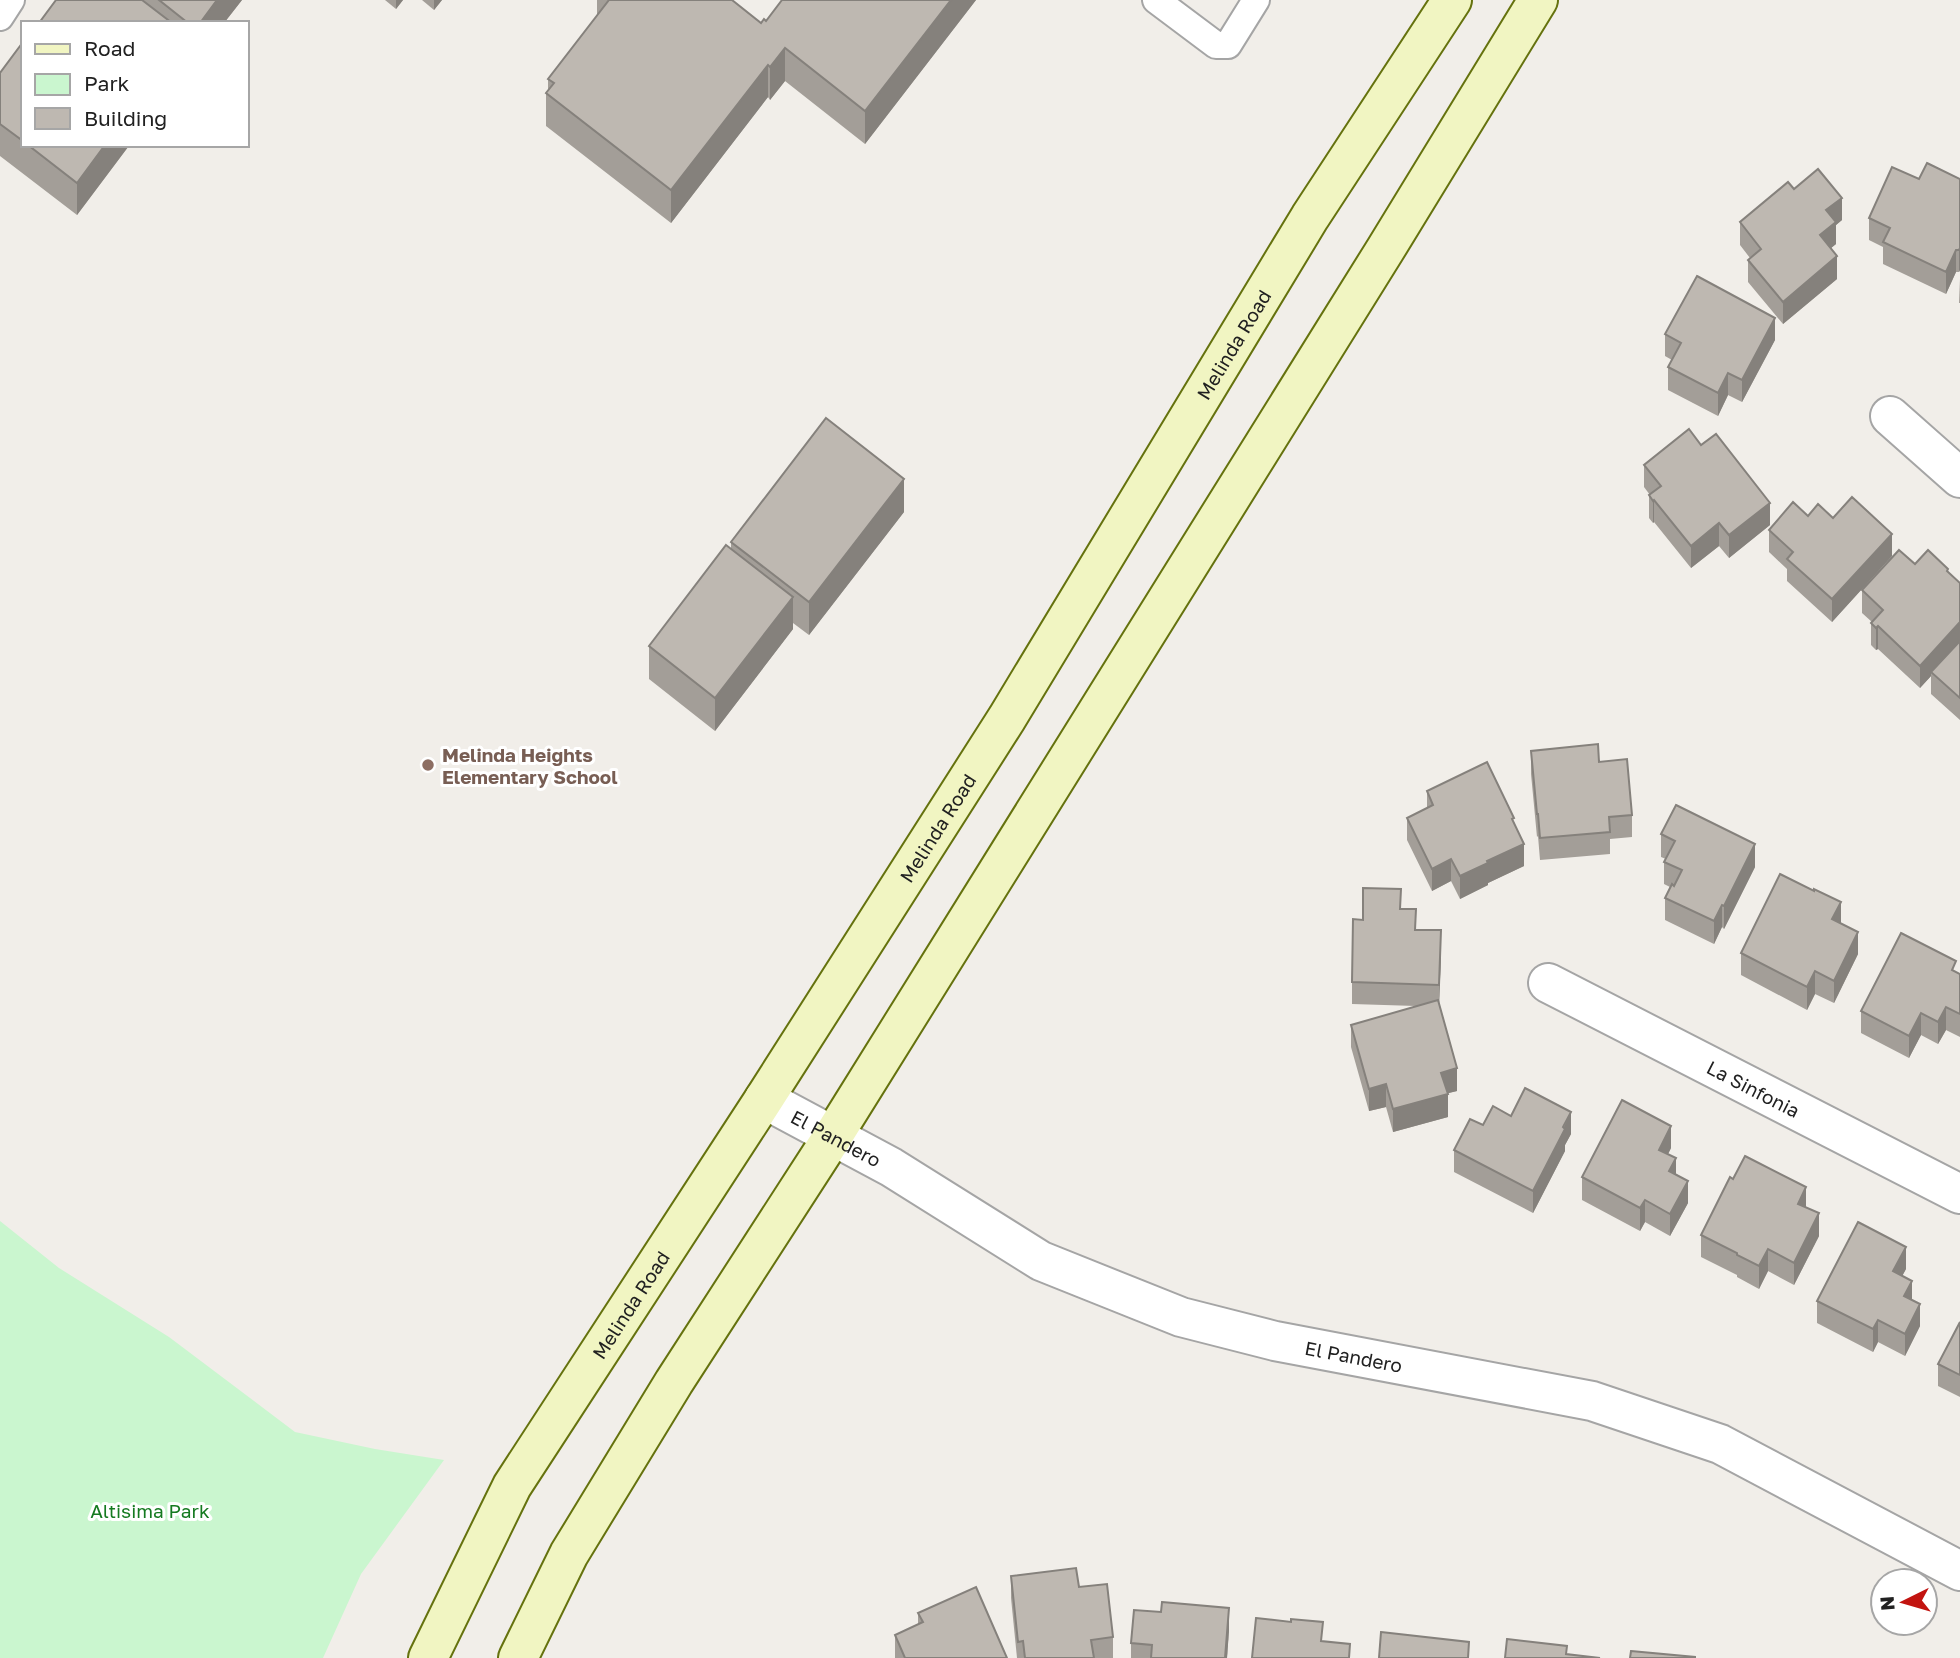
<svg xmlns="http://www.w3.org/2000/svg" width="1960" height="1658" viewBox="0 0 1960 1658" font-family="'Golos Text',sans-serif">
<rect width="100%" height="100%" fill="#f1eee9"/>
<!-- park -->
<path fill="#caf6cf" d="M 0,1221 L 59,1268 L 169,1337 L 295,1432 L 375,1449 L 444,1460 L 361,1574 L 323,1658 L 0,1658 Z"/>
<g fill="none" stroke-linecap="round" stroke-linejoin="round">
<!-- service casing -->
<g stroke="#a5a5a5" stroke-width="30">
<g id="service">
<path d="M 1156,0 L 1216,45 L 1228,45 L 1256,0"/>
<path d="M 0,17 L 11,0"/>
</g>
</g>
<!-- minor casing -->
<g stroke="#a5a5a5" stroke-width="42">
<g id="minor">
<path d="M 1890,416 L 1960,478"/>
<path id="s1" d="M 1548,983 L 1960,1194"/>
<path id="s2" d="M 764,1099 L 891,1167 L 1041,1261 L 1181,1317 L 1275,1341 L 1592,1401 L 1720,1444 L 1960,1571"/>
</g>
</g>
<!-- secondary casing -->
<g stroke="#65720e" stroke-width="42">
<g id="secondary">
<path id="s3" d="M 428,1658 L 512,1486 L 764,1099 L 1007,718 L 1310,217 L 1452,0"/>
<path d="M 518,1658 L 569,1554 L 674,1382 L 833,1136 L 1385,250 L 1538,0"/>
</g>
</g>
<!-- service -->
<use href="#service" stroke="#fff" stroke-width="26"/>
<!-- minor -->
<use href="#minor" stroke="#fff" stroke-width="38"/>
<!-- secondary -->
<use href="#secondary" stroke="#f1f5c2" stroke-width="38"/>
</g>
<!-- wall -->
<g fill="#a39e98">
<path d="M 56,0 L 242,0 L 224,23 L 39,23 Z"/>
<path d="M 385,0 L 403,0 L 396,9 Z"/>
<path d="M 422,0 L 442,0 L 434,10 Z"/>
<path d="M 597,0 L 732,0 L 761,23 L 766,21 L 782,0 L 976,0 L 865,144 L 785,81 L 770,100 L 768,97 L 671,223 L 546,126 L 546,93 L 548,91 L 548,79 L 598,15 L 597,14 Z"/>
<path d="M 23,42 L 23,145 L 128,145 L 128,147 L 77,215 L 0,156 L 0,73 Z"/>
<path d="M 1919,179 L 1960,179 L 1960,270 L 1959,272 L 1956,272 L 1946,294 L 1883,264 L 1883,247 L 1869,240 L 1869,218 Z"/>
<path d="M 1794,189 L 1842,220 L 1836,225 L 1836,244 L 1831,248 L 1837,279 L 1783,324 L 1748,282 L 1748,260 L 1750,258 L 1740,245 L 1740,222 Z"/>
<path d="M 1960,279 L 1960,303 L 1959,303 Z"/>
<path d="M 1665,334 L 1775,340 L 1742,402 L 1728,395 L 1718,416 L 1668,390 L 1668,367 L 1672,360 L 1665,356 Z"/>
<path d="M 1701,445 L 1770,525 L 1729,558 L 1719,546 L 1691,568 L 1654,522 L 1653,523 L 1649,518 L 1649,495 L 1650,495 L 1644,487 L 1644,465 Z"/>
<path d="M 904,512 L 809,635 L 793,623 L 793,629 L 715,731 L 649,679 L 649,646 L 731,549 L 731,542 Z"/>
<path d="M 1808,516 L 1892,556 L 1832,622 L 1787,581 L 1787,569 L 1769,552 L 1769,530 Z"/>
<path d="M 1915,564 L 1948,572 L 1960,583 L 1960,720 L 1931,694 L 1931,676 L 1920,688 L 1878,649 L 1876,650 L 1871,645 L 1871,623 L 1872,622 L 1862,613 L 1862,590 Z"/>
<path d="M 1531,751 L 1599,762 L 1632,815 L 1632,837 L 1610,839 L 1610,854 L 1540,860 L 1538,836 L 1537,837 L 1531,774 Z"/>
<path d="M 1427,791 L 1514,822 L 1524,866 L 1488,883 L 1488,885 L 1460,899 L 1451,881 L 1432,891 L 1407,840 L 1407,818 L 1427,808 Z"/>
<path d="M 1661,834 L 1755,867 L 1724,929 L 1722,927 L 1714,944 L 1665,920 L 1665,898 L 1670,887 L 1664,884 L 1664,862 L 1666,859 L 1661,857 Z"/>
<path d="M 1401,909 L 1416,930 L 1441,953 L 1439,1004 L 1457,1091 L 1448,1093 L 1448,1117 L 1393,1132 L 1386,1107 L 1369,1111 L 1351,1047 L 1351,1025 L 1416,1006 L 1352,1004 L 1352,982 L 1363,920 Z"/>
<path d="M 1841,923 L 1858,954 L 1834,1003 L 1815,994 L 1807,1010 L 1741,975 L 1741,953 Z"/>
<path d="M 1956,972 L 1960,974 L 1960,1037 L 1946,1030 L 1938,1044 L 1921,1035 L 1909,1058 L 1861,1033 L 1861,1011 Z"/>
<path d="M 1511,1116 L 1571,1134 L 1565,1145 L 1565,1151 L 1533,1213 L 1454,1172 L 1454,1150 L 1483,1125 Z"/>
<path d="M 1671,1148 L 1668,1154 L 1688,1203 L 1670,1236 L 1645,1222 L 1640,1231 L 1582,1200 L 1582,1177 Z"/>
<path d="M 1806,1207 L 1819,1236 L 1794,1285 L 1768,1271 L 1759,1289 L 1737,1277 L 1737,1275 L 1701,1257 L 1701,1235 Z"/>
<path d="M 1906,1269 L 1902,1276 L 1912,1300 L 1920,1326 L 1905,1356 L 1878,1342 L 1873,1352 L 1817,1323 L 1817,1301 Z"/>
<path d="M 1960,1322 L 1960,1397 L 1938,1386 L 1938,1364 Z"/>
<path d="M 1011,1576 L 1079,1587 L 1113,1637 L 1113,1658 L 1017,1658 L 1011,1598 Z"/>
<path d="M 1161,1612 L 1229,1630 L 1227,1658 L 1131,1658 L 1131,1643 Z"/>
<path d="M 918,1613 L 1007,1658 L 895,1658 L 895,1635 L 918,1624 Z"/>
</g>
<!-- shaded-wall -->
<g fill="#85817c">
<path d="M 217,0 L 242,0 L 224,23 L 200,23 Z"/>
<path d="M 396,0 L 403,0 L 396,9 Z"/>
<path d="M 434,0 L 442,0 L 434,10 Z"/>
<path d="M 951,0 L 976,0 L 865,144 L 865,111 Z"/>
<path d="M 785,48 L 785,81 L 770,100 L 770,67 Z"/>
<path d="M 768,65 L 768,97 L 671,223 L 671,190 Z"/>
<path d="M 105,145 L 128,145 L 128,147 L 77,215 L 77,183 Z"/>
<path d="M 1842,198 L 1842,220 L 1836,225 L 1836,244 L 1820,257 L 1820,235 L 1826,210 Z"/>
<path d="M 1960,248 L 1960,270 L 1959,272 L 1959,250 Z"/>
<path d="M 1956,250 L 1956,272 L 1946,294 L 1946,272 Z"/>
<path d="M 1837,256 L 1837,279 L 1783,324 L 1783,302 Z"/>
<path d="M 1775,318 L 1775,340 L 1742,402 L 1742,380 Z"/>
<path d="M 1728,373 L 1728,395 L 1718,416 L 1718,393 Z"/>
<path d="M 904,479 L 904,512 L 809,635 L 809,602 Z"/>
<path d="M 1654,500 L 1654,522 L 1653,523 L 1653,501 Z"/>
<path d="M 1770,503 L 1770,525 L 1729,558 L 1729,535 Z"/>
<path d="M 1719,523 L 1719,546 L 1691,568 L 1691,546 Z"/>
<path d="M 1892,534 L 1892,556 L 1832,622 L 1832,599 Z"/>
<path d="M 793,597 L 793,629 L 715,731 L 715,698 Z"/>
<path d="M 1960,622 L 1960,644 L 1931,672 L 1931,676 L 1920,688 L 1920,666 Z"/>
<path d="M 1878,626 L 1878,649 L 1876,650 L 1876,628 Z"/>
<path d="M 1524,844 L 1524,866 L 1488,883 L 1488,885 L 1460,899 L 1460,876 L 1487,861 Z"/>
<path d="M 1755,844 L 1755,867 L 1724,929 L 1724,906 Z"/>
<path d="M 1451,859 L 1451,881 L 1432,891 L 1432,869 Z"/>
<path d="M 1841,902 L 1841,925 L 1832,919 Z"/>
<path d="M 1722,905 L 1722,927 L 1714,944 L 1714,921 Z"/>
<path d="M 1441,930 L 1441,953 L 1439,1007 L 1439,985 Z"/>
<path d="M 1858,932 L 1858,954 L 1834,1003 L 1834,981 Z"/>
<path d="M 1815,971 L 1815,994 L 1807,1010 L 1807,987 Z"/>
<path d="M 1946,1007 L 1946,1030 L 1938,1044 L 1938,1022 Z"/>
<path d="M 1921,1013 L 1921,1035 L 1909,1058 L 1909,1036 Z"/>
<path d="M 1457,1068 L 1457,1091 L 1441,1095 L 1441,1073 Z"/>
<path d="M 1386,1084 L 1386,1107 L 1369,1111 L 1369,1089 Z"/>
<path d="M 1448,1094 L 1448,1117 L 1393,1132 L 1393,1109 Z"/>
<path d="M 1571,1112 L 1571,1134 L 1565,1145 L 1565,1151 L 1533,1213 L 1533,1191 Z"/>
<path d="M 1671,1126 L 1671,1148 L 1659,1172 L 1659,1150 Z"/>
<path d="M 1676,1158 L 1676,1181 L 1669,1171 Z"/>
<path d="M 1688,1181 L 1688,1203 L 1670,1236 L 1670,1214 Z"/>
<path d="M 1806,1187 L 1806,1210 L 1798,1204 Z"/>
<path d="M 1645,1200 L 1645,1222 L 1640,1231 L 1640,1208 Z"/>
<path d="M 1819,1213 L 1819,1236 L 1794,1285 L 1794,1263 Z"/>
<path d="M 1906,1247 L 1906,1269 L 1893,1293 L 1893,1271 Z"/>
<path d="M 1768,1249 L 1768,1271 L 1759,1289 L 1759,1266 Z"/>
<path d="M 1912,1281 L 1912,1303 L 1904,1296 Z"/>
<path d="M 1920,1304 L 1920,1326 L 1905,1356 L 1905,1334 Z"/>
<path d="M 1878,1320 L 1878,1342 L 1873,1352 L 1873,1329 Z"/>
<path d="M 1229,1608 L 1229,1630 L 1227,1658 L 1225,1658 Z"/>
</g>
<!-- building -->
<g fill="#beb8b1" stroke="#85817c" stroke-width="2">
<path d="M 56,0 L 142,0 L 172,23 L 39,23 Z"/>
<path d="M 159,0 L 217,0 L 200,23 L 188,23 Z"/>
<path d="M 609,0 L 732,0 L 761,23 L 764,19 L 766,21 L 782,0 L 951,0 L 865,111 L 785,48 L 770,67 L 768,65 L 671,190 L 546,93 L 554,83 L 548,79 Z"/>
<path d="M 23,42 L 23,141 L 0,124 L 0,73 Z"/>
<path d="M 28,145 L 105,145 L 77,183 Z"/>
<path d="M 1927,163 L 1960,179 L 1960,248 L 1959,250 L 1956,250 L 1946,272 L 1883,242 L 1890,228 L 1869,218 L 1892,167 L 1919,179 Z"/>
<path d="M 1818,169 L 1842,198 L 1826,210 L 1836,222 L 1820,235 L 1837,256 L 1783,302 L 1748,260 L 1761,249 L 1740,222 L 1788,182 L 1794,189 Z"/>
<path d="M 1697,276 L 1775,318 L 1742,380 L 1728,373 L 1718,393 L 1668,367 L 1681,343 L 1665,334 Z"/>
<path d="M 826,418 L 904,479 L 809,602 L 731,542 Z"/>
<path d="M 1689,429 L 1701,445 L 1716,434 L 1770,503 L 1729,535 L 1719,523 L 1691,546 L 1654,500 L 1653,501 L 1649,495 L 1661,486 L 1644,465 Z"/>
<path d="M 1852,497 L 1892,534 L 1832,599 L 1787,559 L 1793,552 L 1769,530 L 1793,502 L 1808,516 L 1818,504 L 1833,518 Z"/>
<path d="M 726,545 L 793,597 L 715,698 L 649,646 Z"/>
<path d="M 1899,550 L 1915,564 L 1928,550 L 1948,569 L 1947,571 L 1960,583 L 1960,622 L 1920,666 L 1878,626 L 1876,628 L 1871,623 L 1883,610 L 1862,590 Z"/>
<path d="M 1960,641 L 1960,698 L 1931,672 Z"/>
<path d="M 1598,744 L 1599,762 L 1627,759 L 1632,815 L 1609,817 L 1610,832 L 1540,838 L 1538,814 L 1537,814 L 1531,751 Z"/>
<path d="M 1487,762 L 1514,818 L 1512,819 L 1524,844 L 1487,861 L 1488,863 L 1460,876 L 1451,859 L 1432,869 L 1407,818 L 1433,805 L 1427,791 Z"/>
<path d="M 1676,805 L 1755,844 L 1724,906 L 1722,905 L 1714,921 L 1665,898 L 1672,884 L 1674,886 L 1682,870 L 1664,862 L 1675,841 L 1661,834 Z"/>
<path d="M 1780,874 L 1814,891 L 1814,889 L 1841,902 L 1832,919 L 1858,932 L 1834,981 L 1815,971 L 1807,987 L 1741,953 Z"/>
<path d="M 1363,888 L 1401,889 L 1400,909 L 1416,909 L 1415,930 L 1441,930 L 1439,985 L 1352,982 L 1353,919 L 1363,920 Z"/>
<path d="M 1901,933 L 1956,961 L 1952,970 L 1960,974 L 1960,1014 L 1946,1007 L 1938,1022 L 1921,1013 L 1909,1036 L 1861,1011 Z"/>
<path d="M 1438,1000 L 1457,1068 L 1441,1073 L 1448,1094 L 1393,1109 L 1386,1084 L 1369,1089 L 1351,1025 Z"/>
<path d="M 1525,1088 L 1571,1112 L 1563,1127 L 1565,1129 L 1533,1191 L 1454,1150 L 1470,1119 L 1483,1125 L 1493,1106 L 1511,1116 Z"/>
<path d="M 1622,1100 L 1671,1126 L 1659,1150 L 1676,1158 L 1669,1171 L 1688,1181 L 1670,1214 L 1645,1200 L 1640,1208 L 1582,1177 Z"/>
<path d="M 1745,1156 L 1806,1187 L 1798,1204 L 1819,1213 L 1794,1263 L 1768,1249 L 1759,1266 L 1737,1255 L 1737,1253 L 1701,1235 L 1730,1177 L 1733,1179 Z"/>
<path d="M 1858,1222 L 1906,1247 L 1893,1271 L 1912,1281 L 1904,1296 L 1920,1304 L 1905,1334 L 1878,1320 L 1873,1329 L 1817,1301 Z"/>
<path d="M 1960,1322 L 1960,1375 L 1938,1364 Z"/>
<path d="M 1076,1568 L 1079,1587 L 1107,1584 L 1113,1637 L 1091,1640 L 1094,1658 L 1025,1658 L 1023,1641 L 1018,1642 L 1011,1576 Z"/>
<path d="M 976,1587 L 1007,1658 L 905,1658 L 895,1635 L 923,1622 L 918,1613 Z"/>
<path d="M 1162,1602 L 1229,1608 L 1225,1658 L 1151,1658 L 1152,1645 L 1131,1643 L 1134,1610 L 1161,1612 Z"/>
<path d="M 1256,1618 L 1291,1622 L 1291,1619 L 1323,1622 L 1321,1641 L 1350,1644 L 1349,1658 L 1252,1658 Z"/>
<path d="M 1381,1632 L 1469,1642 L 1468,1658 L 1379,1658 Z"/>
<path d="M 1507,1639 L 1567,1646 L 1566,1654 L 1600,1658 L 1505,1658 Z"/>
<path d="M 1631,1651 L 1695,1657 L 1695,1658 L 1630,1658 Z"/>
</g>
<!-- markers -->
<circle fill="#8d6e63" stroke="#fff" stroke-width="2.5" cx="428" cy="765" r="7"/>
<g text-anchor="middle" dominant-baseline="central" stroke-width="6" stroke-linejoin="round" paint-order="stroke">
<!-- street labels -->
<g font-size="19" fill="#212121" stroke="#fff">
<text stroke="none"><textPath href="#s3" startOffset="1542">Melinda Road</textPath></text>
<text stroke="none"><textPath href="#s3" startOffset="975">Melinda Road</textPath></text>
<text stroke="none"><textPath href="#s1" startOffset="231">La Sinfonia</textPath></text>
<text stroke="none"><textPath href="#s2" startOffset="82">El Pandero</textPath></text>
<text stroke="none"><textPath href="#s3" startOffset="408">Melinda Road</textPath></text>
<text stroke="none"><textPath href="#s2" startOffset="649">El Pandero</textPath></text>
</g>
<!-- education labels -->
<g font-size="19" font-weight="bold" fill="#785e54" stroke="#fff" text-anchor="start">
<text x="442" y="754">Melinda Heights<tspan x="442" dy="22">Elementary School</tspan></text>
</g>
<!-- park labels -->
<g font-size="19" fill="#157a20" stroke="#fff">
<text x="150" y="1510">Altisima Park</text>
</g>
</g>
<!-- legend -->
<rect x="21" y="21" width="228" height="126" fill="#ffffff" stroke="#a6a6a6" stroke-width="2"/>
<rect x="35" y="44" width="35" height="10" fill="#f1f5c2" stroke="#a6a6a6" stroke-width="2"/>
<text x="84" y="56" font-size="21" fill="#212121">Road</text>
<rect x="35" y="74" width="35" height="21" fill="#caf6cf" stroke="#a6a6a6" stroke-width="2"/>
<text x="84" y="91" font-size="21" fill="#212121">Park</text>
<rect x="35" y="108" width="35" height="21" fill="#beb8b1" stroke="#a6a6a6" stroke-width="2"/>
<text x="84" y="126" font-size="21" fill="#212121">Building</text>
<!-- north arrow -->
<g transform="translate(1904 1602) rotate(265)"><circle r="33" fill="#ffffff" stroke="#a6a6a6" stroke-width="2"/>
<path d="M0-5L12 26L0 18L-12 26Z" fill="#c21410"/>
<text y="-10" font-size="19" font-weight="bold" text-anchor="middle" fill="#212121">N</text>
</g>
</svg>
